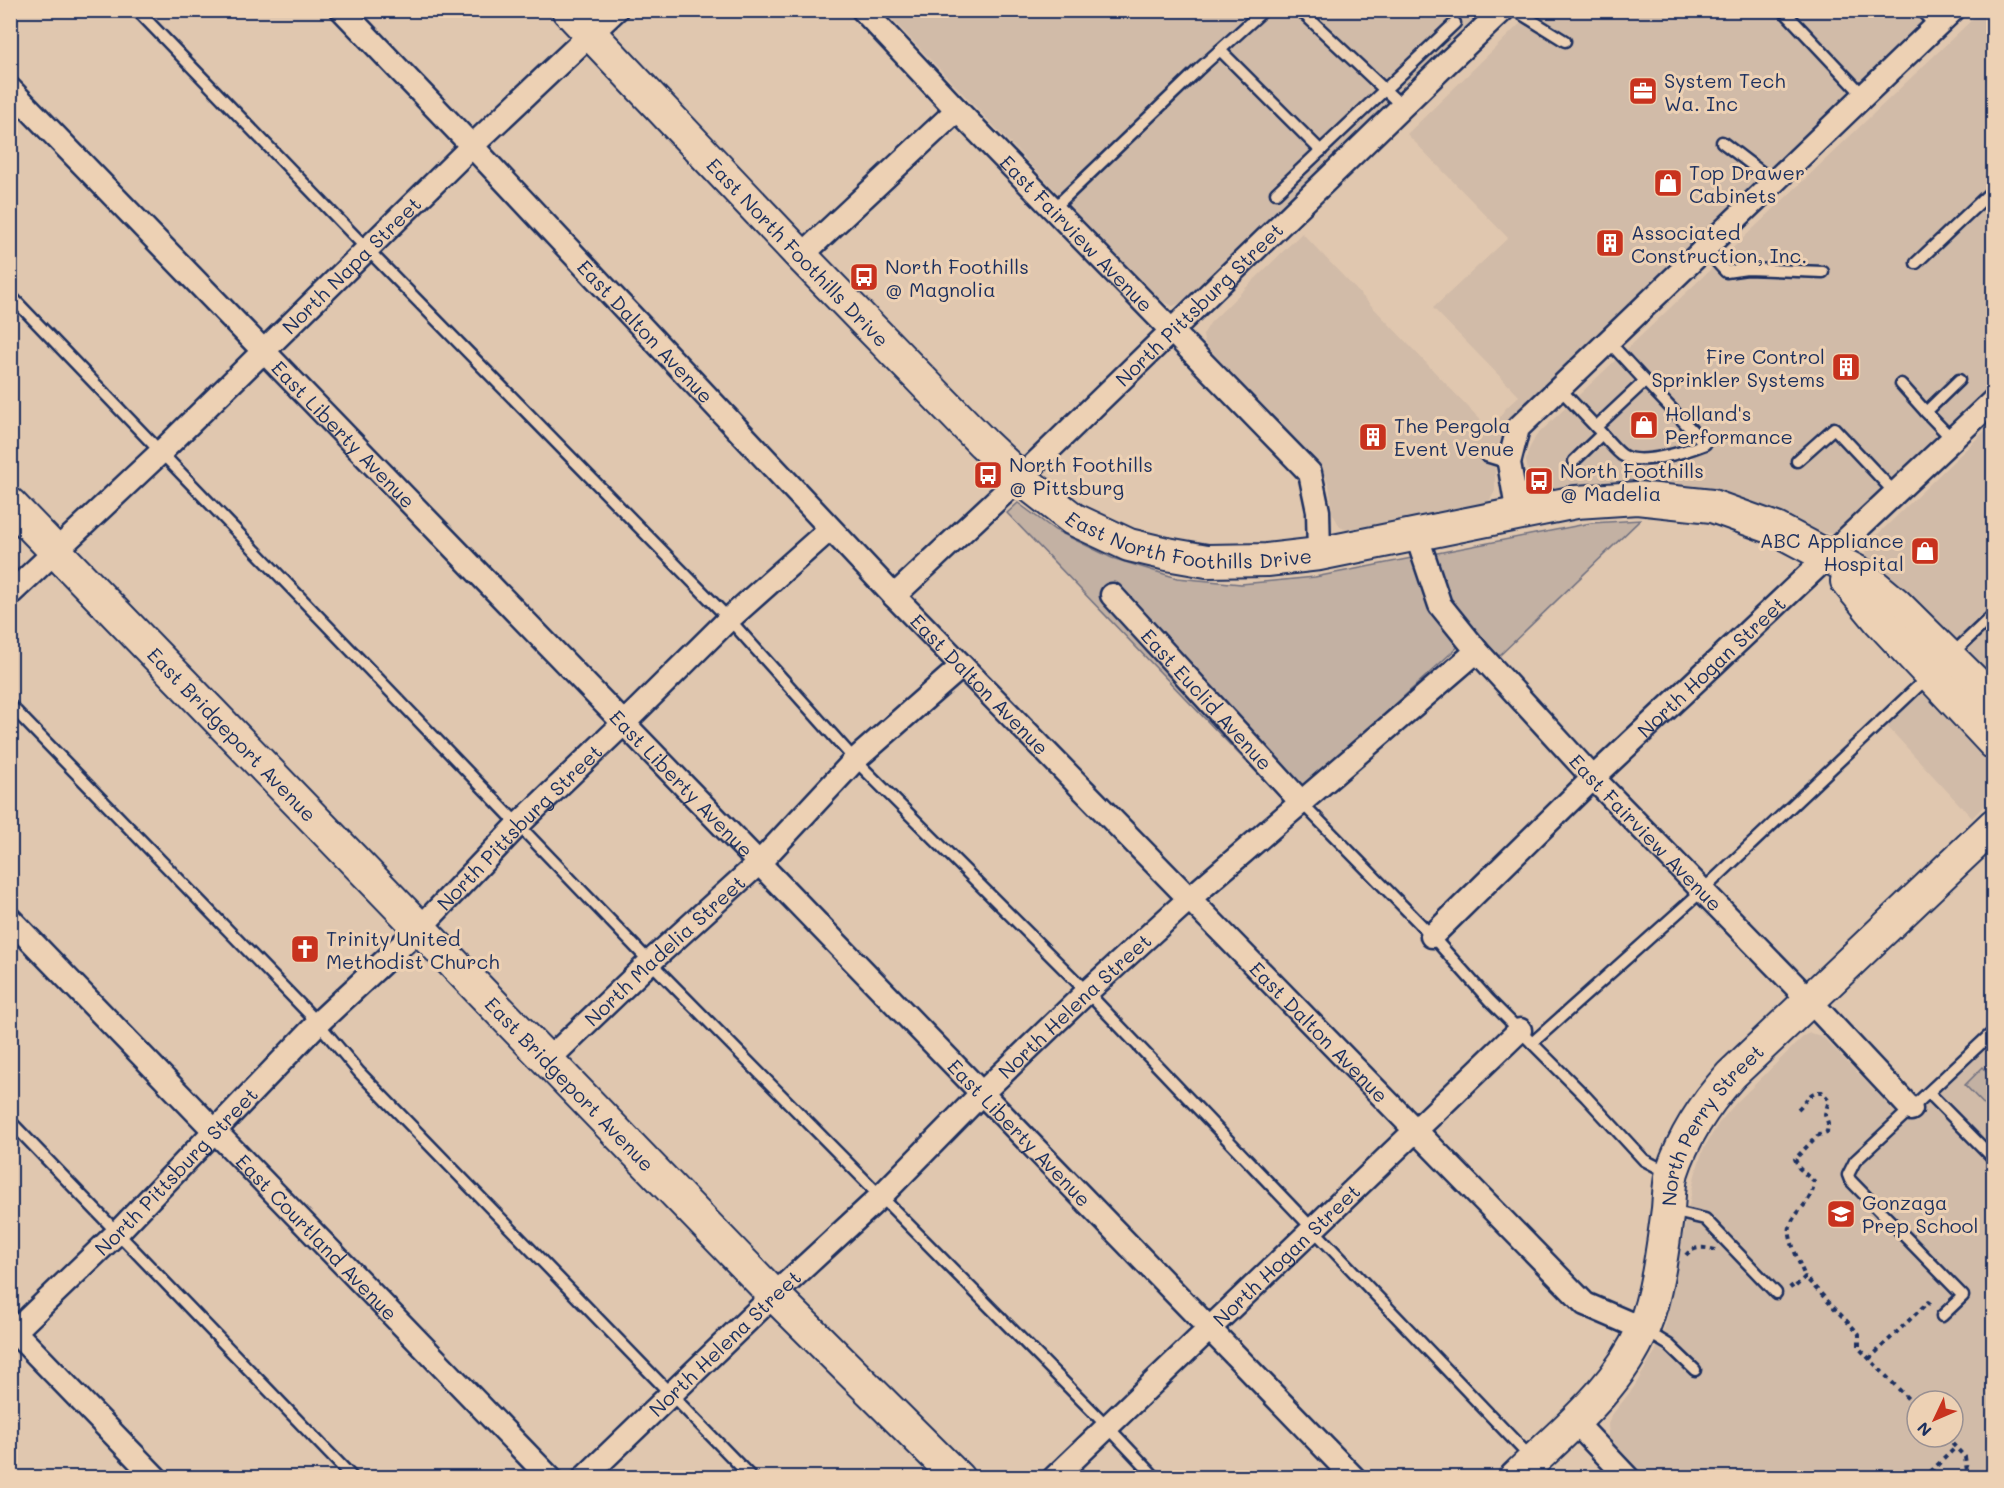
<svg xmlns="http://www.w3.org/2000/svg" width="2004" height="1488" viewBox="0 0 2004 1488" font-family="Mali,sans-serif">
<rect width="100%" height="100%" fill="#e0c7af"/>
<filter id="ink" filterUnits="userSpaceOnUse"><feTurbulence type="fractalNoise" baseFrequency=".0167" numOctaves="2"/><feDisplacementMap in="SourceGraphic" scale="12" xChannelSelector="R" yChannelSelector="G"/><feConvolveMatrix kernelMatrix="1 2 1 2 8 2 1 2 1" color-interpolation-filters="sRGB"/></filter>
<g filter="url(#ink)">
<!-- built -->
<g fill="#d1bba8" fill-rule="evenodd">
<path d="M 884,11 L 1490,11 L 1186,301 L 1173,306 L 1160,300 Z"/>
<path d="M 1533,11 L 1937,11 L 1515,415 L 1499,442 L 1495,454 L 1495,491 L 1490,500 L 1480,506 L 1349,531 L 1340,527 L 1333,514 L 1329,485 L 1321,468 L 1207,347 L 1204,342 L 1203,335 L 1210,323 L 1302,233 L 1492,432 L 1504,410 L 1519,396 L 1433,308 L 1508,238 L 1407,134 Z"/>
<path d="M 1981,11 L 1993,11 L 1993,384 L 1847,523 L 1832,534 L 1817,531 L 1759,504 L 1708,489 L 1633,481 L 1556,490 L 1547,491 L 1537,486 L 1528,471 L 1526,461 L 1528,451 L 1536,436 Z"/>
<path d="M 1993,423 L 1993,684 L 1867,560 L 1865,552 L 1872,540 Z"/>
<path d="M 1925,686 L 1993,760 L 1993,797 L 1972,818 L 1885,724 Z"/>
<path d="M 1993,1023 L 1993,1477 L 1643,1477 L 1613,1446 L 1609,1439 L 1608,1424 L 1612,1415 L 1634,1387 L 1656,1350 L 1666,1323 L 1695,1175 L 1703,1150 L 1718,1124 L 1736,1103 L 1805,1035 L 1810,1033 L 1822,1036 L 1897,1114 ZM 1917,1401 L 1953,1401 L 1953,1437 L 1917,1437 Z"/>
</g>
<!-- green -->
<g fill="#c3b1a3" stroke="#6f7080" stroke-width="1.5">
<path d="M 1018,503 L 1055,530 L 1112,558 L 1177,578 L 1241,584 L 1315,577 L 1591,523 L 1640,520 L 1499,656 L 1475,631 L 1287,804 L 1007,513 Z"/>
<path d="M 1983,1067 L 1993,1078 L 1993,1114 L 1965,1085 Z"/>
</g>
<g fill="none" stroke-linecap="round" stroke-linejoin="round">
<!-- lane casing -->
<g stroke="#1b2f5e" stroke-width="15">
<g id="lane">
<path d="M 137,10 L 367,249 L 729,619 L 855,760 L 1087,992 L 1531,1458"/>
<path d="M 1300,10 L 1402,106"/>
<path d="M 1515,10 L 1565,41"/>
<path d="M 1783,10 L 1863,95"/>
<path d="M 1921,10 L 1936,27"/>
<path d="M 1220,50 L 1321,151"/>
<path d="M 1722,142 L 1773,181"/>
<path d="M 1276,193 L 1455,23"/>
<path d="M 1053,209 L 1198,70 L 1264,10"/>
<path d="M 1704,248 L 1726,272 L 1747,269 L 1823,272"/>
<path d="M 1916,263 L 1994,189"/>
<path d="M 10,295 L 650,962 L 1107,1426 L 1156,1478"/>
<path d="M 1901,384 L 1926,412"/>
<path d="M 1559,388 L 1596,427 L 1645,381 L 1608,341"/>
<path d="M 1596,427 C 1604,436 1613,448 1622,455 C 1640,467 1687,451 1705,444 L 1645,381"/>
<path d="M 1952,439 L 1926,412 L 1959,380"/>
<path d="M 1486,456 L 1509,463"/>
<path d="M 1574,461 L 1602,434"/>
<path d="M 1797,461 L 1834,428 L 1895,493"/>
<path d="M 1952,654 L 1994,614"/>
<path d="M 10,705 L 318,1023 L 359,1072 L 752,1478"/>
<path d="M 1302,803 L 1432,936 L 1489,1000 L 1586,1097 L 1644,1160 L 1669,1173"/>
<path d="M 1532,1043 L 1703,890 L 1929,676"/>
<path d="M 1929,1093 L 1994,1159"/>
<path d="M 10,1121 L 353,1478"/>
<path d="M 1671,1211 L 1705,1219 L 1776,1293"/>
<path d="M 1942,1316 L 1963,1296 L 1850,1180 L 1848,1175 L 1855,1161 L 1994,1031"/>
<path d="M 1646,1331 L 1669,1345 L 1695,1370"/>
</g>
</g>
<!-- street casing -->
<g stroke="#1b2f5e" stroke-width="27">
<g id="street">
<path id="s1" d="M 342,10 L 472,146 L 894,596 L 1585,1304 L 1643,1329"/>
<path id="s2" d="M 863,10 L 957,110 L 1310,473 L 1318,511 L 1319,554"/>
<path id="s3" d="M 10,89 L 1354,1478"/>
<path d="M 801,256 L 957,110"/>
<path d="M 1518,514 L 1509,463 L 1518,428 L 1953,10"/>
<path id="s4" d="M 1416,534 L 1440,605 L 1477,651 L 1593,778 L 1810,1001 L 1911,1109"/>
<path id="s5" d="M 10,594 L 161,452 L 472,146 L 616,10"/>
<path id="s6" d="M 1112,595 L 1302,803"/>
<path id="s7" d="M 894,596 L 1020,478 L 1449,61 L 1503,10"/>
<path id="s8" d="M 10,919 L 550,1478"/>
<path id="s9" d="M 1432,936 L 1593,778 L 1994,400"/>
<path id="s10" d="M 548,1060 L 650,962 L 760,862 L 855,760 L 962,666"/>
<path d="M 10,1327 L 156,1478"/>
<path id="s11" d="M 10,1336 L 117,1233 L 318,1023 L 420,928 L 518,825 L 623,724 L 729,619 L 830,529"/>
<path d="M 1574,1421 L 1628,1478"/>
<path id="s12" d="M 584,1478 L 774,1295 L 880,1197 L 981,1094 L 1087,992 L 1189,899 L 1477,651"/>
<path id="s13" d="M 1054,1478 L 1520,1030"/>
</g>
</g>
<!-- secondary casing -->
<g stroke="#1b2f5e" stroke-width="36">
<g id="secondary">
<path id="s14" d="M 568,10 L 801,256 L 983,443 L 1020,478 L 1073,519 L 1129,545 L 1167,554 L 1207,561 L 1267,560 L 1319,554 L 1576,502 L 1637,498 L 1712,506 L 1776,529 L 1859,573 L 1896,604 L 1994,701"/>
<path id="s15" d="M 10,504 L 774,1295 L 958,1478"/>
<path d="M 1847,581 L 1880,621 L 1994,743"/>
<path id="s16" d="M 1515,1478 C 1561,1433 1617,1390 1643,1329 C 1657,1295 1663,1246 1668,1209 C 1669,1197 1669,1184 1672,1172 C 1684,1135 1705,1104 1731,1075 L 1994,825"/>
</g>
</g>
<!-- path -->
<g stroke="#1b2f5e" stroke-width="4" stroke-dasharray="4.5 4.5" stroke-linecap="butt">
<path d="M 1798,1109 C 1807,1101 1809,1091 1822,1092 L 1829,1100 L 1825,1114 L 1828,1123 L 1827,1132 L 1817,1136 L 1795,1159 L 1799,1168 L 1814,1182 C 1813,1204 1794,1210 1790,1227 C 1787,1238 1801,1266 1805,1277"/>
<path d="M 1686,1255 C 1693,1246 1705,1247 1715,1250"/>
<path d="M 1790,1285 L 1793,1289 L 1805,1277 L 1859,1334 L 1859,1348 L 1917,1408"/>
<path d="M 1869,1359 L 1928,1302 L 1934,1307"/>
<path d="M 1946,1437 L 1965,1457 L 1967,1471 L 1973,1478"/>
<path d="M 1924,1478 L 1956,1447"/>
</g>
<!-- lane -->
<use href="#lane" stroke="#edd1b4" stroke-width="10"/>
<!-- street -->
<use href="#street" stroke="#edd1b4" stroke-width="22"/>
<!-- secondary -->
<use href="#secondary" stroke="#edd1b4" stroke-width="32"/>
</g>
</g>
<!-- icons -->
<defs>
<g id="office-square" transform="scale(1.5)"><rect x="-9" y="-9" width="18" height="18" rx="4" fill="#c8321e" stroke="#edd1b4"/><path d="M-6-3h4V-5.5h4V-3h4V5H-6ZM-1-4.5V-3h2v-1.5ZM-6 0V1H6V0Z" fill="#fff"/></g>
<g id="shop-square" transform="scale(1.5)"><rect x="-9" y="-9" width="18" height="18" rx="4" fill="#c8321e" stroke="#edd1b4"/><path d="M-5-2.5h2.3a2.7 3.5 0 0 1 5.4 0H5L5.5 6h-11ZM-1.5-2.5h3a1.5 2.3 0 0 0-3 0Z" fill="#fff"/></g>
<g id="building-square" transform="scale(1.5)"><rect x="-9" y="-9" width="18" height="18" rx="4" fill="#c8321e" stroke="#edd1b4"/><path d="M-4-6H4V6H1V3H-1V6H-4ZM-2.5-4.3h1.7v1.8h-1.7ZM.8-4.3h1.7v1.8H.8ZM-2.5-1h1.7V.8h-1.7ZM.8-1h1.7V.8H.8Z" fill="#fff"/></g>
<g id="bus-square" transform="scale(1.5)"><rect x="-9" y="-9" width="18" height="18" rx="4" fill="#c8321e" stroke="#edd1b4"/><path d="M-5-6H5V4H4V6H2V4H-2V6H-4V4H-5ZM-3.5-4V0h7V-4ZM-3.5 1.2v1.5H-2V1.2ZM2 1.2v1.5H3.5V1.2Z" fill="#fff"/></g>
<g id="church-square" transform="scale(1.5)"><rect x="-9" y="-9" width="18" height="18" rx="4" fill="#c8321e" stroke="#edd1b4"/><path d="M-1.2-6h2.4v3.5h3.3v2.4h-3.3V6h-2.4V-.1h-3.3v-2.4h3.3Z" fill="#fff"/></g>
<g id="school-square" transform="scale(1.5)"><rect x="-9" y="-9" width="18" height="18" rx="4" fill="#c8321e" stroke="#edd1b4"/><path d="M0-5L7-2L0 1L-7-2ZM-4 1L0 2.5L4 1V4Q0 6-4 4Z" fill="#fff"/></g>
</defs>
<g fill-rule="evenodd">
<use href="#office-square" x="1643" y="91"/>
<use href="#shop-square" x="1668" y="183"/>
<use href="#building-square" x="1610" y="243"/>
<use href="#bus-square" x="864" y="277"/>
<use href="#building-square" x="1846" y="367"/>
<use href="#shop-square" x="1644" y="425"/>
<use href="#building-square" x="1373" y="437"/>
<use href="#bus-square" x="988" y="475"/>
<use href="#bus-square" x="1539" y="481"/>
<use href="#shop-square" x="1925" y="551"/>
<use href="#church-square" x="305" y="949"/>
<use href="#school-square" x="1841" y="1214"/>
</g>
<g text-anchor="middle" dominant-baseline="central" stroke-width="6" stroke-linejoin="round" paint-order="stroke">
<!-- poi labels -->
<g font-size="20" fill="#1b2f5e" stroke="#edd1b4" text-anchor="start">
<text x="1664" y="80">System Tech<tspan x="1664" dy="23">Wa. Inc</tspan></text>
<text x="1689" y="172">Top Drawer<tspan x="1689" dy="23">Cabinets</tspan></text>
<text x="1631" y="232">Associated<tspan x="1631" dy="23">Construction, Inc.</tspan></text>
<text x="885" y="266">North Foothills<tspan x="885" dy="23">@ Magnolia</tspan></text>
<text x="1825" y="356" text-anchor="end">Fire Control<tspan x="1825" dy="23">Sprinkler Systems</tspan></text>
<text x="1665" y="413">Holland's<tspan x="1665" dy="23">Performance</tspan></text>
<text x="1394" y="425">The Pergola<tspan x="1394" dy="23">Event Venue</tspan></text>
<text x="1009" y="464">North Foothills<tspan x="1009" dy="23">@ Pittsburg</tspan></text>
<text x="1560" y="470">North Foothills<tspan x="1560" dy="23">@ Madelia</tspan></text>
<text x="1904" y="540" text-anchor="end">ABC Appliance<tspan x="1904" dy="23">Hospital</tspan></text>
<text x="326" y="938">Trinity United<tspan x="326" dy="23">Methodist Church</tspan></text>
<text x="1862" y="1202">Gonzaga<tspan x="1862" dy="23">Prep School</tspan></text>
</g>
<!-- street labels -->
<g font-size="20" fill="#1b2f5e" stroke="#edd1b4">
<text stroke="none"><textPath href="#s2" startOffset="309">East Fairview Avenue</textPath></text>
<text stroke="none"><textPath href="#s14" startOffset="334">East North Foothills Drive</textPath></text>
<text stroke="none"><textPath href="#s5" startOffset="474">North Napa Street</textPath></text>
<text stroke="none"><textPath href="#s7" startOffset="422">North Pittsburg Street</textPath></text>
<text stroke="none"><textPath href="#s1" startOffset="442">East Dalton Avenue</textPath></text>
<text stroke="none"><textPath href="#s3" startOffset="480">East Liberty Avenue</textPath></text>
<text stroke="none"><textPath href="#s14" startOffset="838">East North Foothills Drive</textPath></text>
<text stroke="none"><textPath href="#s9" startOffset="388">North Hogan Street</textPath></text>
<text stroke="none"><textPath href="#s1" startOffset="928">East Dalton Avenue</textPath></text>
<text stroke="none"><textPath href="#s6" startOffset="141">East Euclid Avenue</textPath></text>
<text stroke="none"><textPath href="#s15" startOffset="320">East Bridgeport Avenue</textPath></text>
<text stroke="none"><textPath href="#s3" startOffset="966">East Liberty Avenue</textPath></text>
<text stroke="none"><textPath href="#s11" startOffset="720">North Pittsburg Street</textPath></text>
<text stroke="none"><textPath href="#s4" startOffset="382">East Fairview Avenue</textPath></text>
<text stroke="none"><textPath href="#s10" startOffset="160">North Madelia Street</textPath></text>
<text stroke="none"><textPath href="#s12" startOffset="681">North Helena Street</textPath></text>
<text stroke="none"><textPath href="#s1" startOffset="1414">East Dalton Avenue</textPath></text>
<text stroke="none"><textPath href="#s15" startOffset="806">East Bridgeport Avenue</textPath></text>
<text stroke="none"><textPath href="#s16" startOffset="418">North Perry Street</textPath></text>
<text stroke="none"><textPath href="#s3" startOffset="1452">East Liberty Avenue</textPath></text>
<text stroke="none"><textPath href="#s11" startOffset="234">North Pittsburg Street</textPath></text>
<text stroke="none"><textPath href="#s8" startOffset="442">East Courtland Avenue</textPath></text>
<text stroke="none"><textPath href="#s13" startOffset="322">North Hogan Street</textPath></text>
<text stroke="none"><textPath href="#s12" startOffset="195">North Helena Street</textPath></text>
</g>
</g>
<!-- margin -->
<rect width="2004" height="1488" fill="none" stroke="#edd1b4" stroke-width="36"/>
<rect x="18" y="18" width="1968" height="1452" fill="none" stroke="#1b2f5e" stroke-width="2" filter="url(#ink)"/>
<!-- north arrow -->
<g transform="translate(1935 1419) rotate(226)"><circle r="28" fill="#edd1b4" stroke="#999092" stroke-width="1.5"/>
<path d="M0-4.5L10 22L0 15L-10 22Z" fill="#c8321e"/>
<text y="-9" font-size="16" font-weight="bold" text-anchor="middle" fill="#1b2f5e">N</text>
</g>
</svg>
